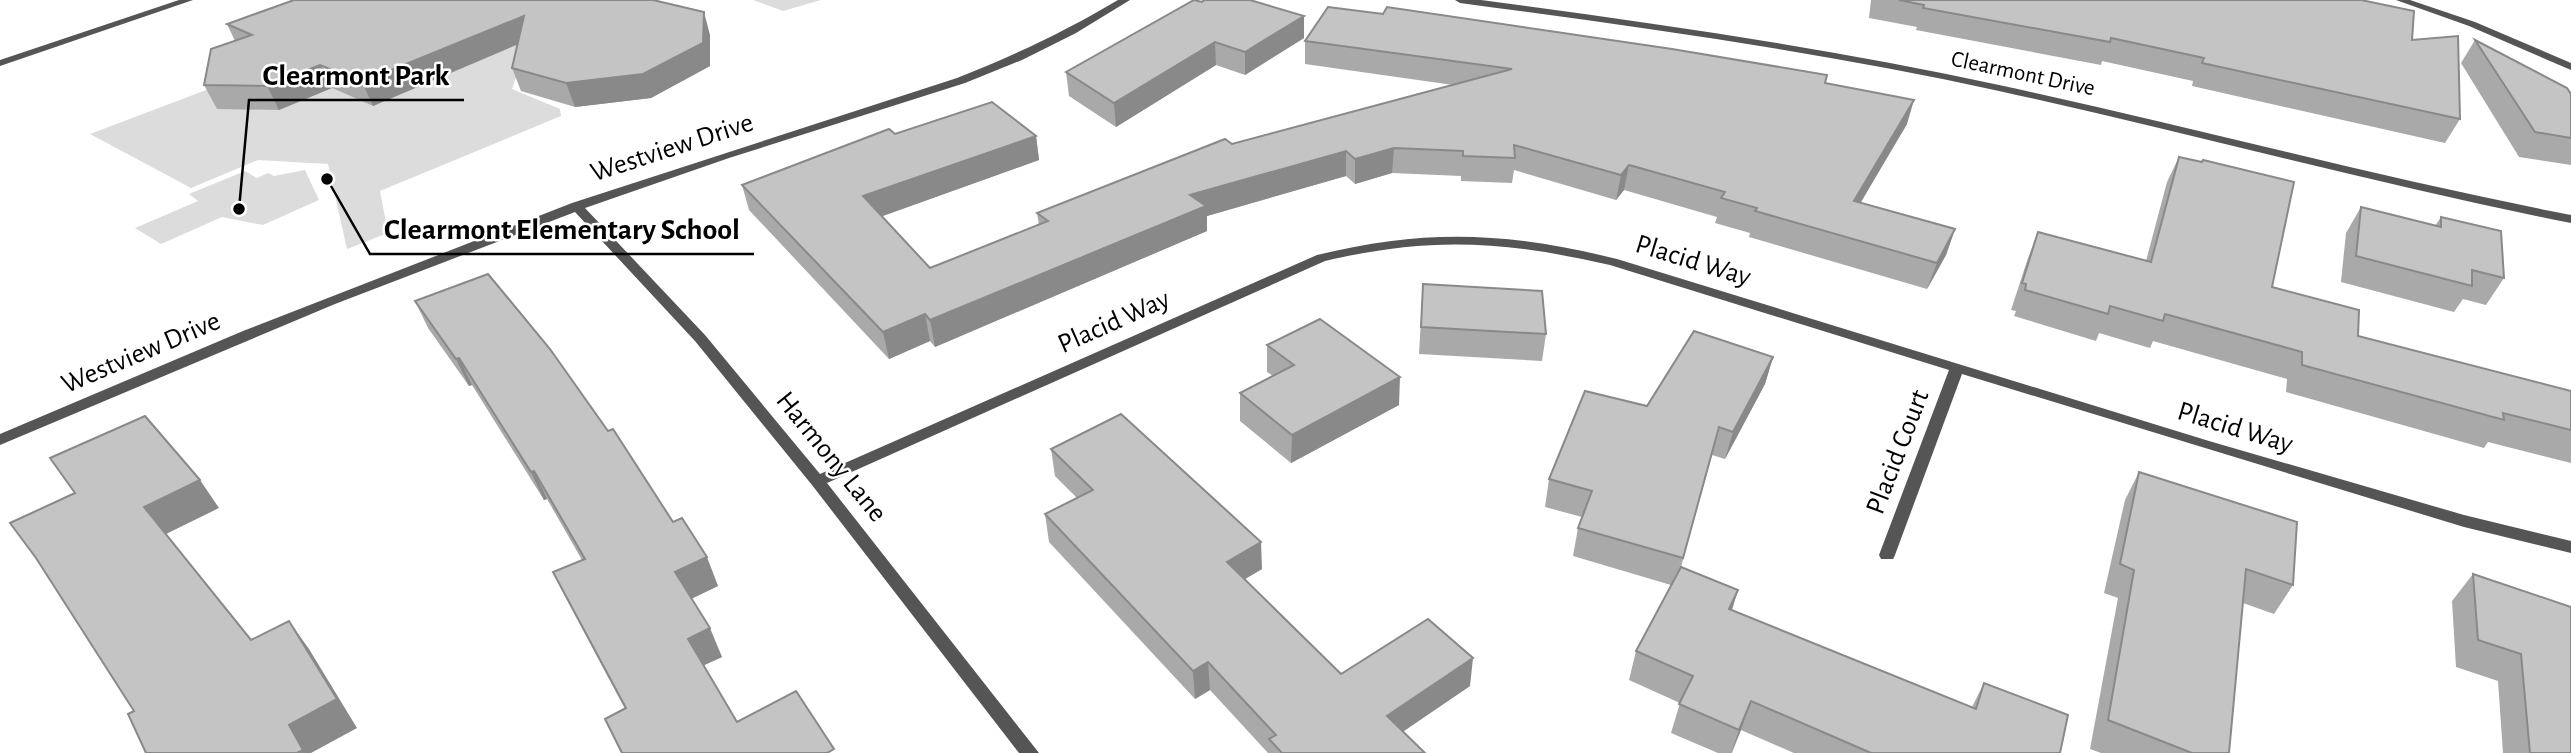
<svg xmlns="http://www.w3.org/2000/svg" width="2571" height="753" viewBox="0 0 2571 753" font-family="'Alegreya Sans',sans-serif">
<rect width="100%" height="100%" fill="#fff"/>
<!-- green -->
<g fill="#dcdcdc">
<path d="M 753,0 L 821,0 L 783,11 Z"/>
<path d="M 529,40 L 512,89 L 560,109 L 561,116 L 380,191 L 388,233 L 347,249 L 328,164 L 258,160 L 191,188 L 90,134 L 222,84 L 279,110 L 332,88 L 373,106 Z"/>
<path d="M 305,170 L 319,200 L 263,225 L 222,217 L 161,244 L 135,228 L 198,201 L 189,194 L 245,171 L 257,178 L 268,173 L 274,176 Z"/>
</g>
<g fill="none" stroke-linecap="round" stroke-linejoin="round">
<!-- minor -->
<g fill="#555" fill-rule="evenodd">
<path d="M 179,0 L 193,0 L 0,66 L 0,60 Z"/>
<path d="M 1118,0 L 1130,0 L 1076,33 L 1022,60 L 965,83 L 729,158 L 585,208 L 705,335 L 820,474 L 1317,255 C 1427,228 1508,232 1617,259 L 2209,441 L 2464,515 L 2571,541 L 2571,553 L 2464,527 L 1962,374 L 1895,555 L 1893,559 L 1881,559 L 1879,555 L 1949,370 L 1610,265 C 1504,241 1432,236 1325,261 L 827,483 L 1039,753 L 1019,753 L 812,485 L 695,341 L 575,212 L 335,304 L 0,445 L 0,434 L 243,331 L 572,203 L 957,78 C 1013,56 1066,31 1118,0 Z"/>
<path d="M 1455,0 L 1481,0 C 1654,23 1828,48 1999,85 C 2190,126 2379,178 2571,215 L 2571,223 C 2379,185 2190,133 1999,91 C 1821,52 1641,27 1460,3 Z"/>
<path d="M 2396,0 L 2410,0 L 2475,22 L 2571,63 L 2571,70 L 2469,26 Z"/>
</g>
</g>
<!-- wall -->
<g fill="#a9a9a9">
<path d="M 1871,0 L 2361,0 L 2412,40 L 2460,119 L 2445,143 L 2192,86 L 2193,81 L 2102,61 L 2101,65 L 1916,30 L 1917,27 L 1869,18 Z"/>
<path d="M 1202,2 L 1304,16 L 1304,38 L 1245,75 L 1216,65 L 1116,127 L 1069,96 L 1066,72 Z"/>
<path d="M 227,24 L 710,35 L 710,66 L 651,98 L 575,107 L 521,91 L 512,68 L 517,45 L 373,106 L 332,88 L 279,110 L 217,109 L 204,85 L 235,41 Z"/>
<path d="M 2475,40 L 2571,94 L 2571,165 L 2519,157 L 2461,63 Z"/>
<path d="M 1305,41 L 1825,83 L 1907,124 L 1860,202 L 1955,229 L 1946,255 L 1927,289 L 1749,237 L 1750,233 L 1715,223 L 1717,217 L 1624,190 L 1616,200 L 1514,170 L 1512,183 L 1461,181 L 1461,176 L 1392,173 L 1355,184 L 1346,176 L 1207,216 L 1207,231 L 935,347 L 930,341 L 889,359 L 749,210 L 742,185 L 1036,136 L 1039,160 L 882,216 L 930,268 L 1039,225 L 1037,213 L 1232,144 L 1453,85 L 1305,64 Z"/>
<path d="M 2179,157 L 2272,287 L 2358,336 L 2571,391 L 2571,463 L 2488,442 L 2484,448 L 2286,392 L 2287,379 L 2153,341 L 2150,348 L 2099,333 L 2096,341 L 2014,316 L 2016,311 L 2011,310 L 2028,258 L 2038,232 L 2146,261 L 2167,182 Z"/>
<path d="M 2361,207 L 2435,226 L 2441,217 L 2504,278 L 2486,305 L 2463,299 L 2454,312 L 2341,282 L 2346,233 Z"/>
<path d="M 1423,284 L 1546,334 L 1542,361 L 1419,354 Z"/>
<path d="M 415,301 L 673,522 L 718,586 L 692,598 L 722,657 L 704,665 L 737,722 L 834,749 L 625,709 L 567,600 L 553,572 L 582,560 L 547,499 L 544,500 L 472,385 L 469,386 L 428,328 Z"/>
<path d="M 1267,345 L 1399,405 L 1291,463 L 1240,421 L 1240,393 L 1273,376 L 1267,372 Z"/>
<path d="M 1773,357 L 1765,384 L 1725,459 L 1712,455 L 1681,567 L 1738,590 L 1732,610 L 1972,707 L 1984,683 L 2060,753 L 1794,753 L 1741,730 L 1732,753 L 1718,753 L 1671,733 L 1680,703 L 1629,680 L 1636,651 L 1671,585 L 1573,556 L 1578,528 L 1582,517 L 1545,507 L 1549,479 L 1647,406 Z"/>
<path d="M 1051,449 L 1262,569 L 1245,579 L 1341,674 L 1470,686 L 1403,731 L 1425,753 L 1268,753 L 1210,690 L 1195,699 L 1049,542 L 1045,514 L 1077,498 L 1055,476 Z"/>
<path d="M 2139,472 L 2293,585 L 2274,614 L 2243,603 L 2229,753 L 2101,753 L 2090,749 L 2118,598 L 2104,593 L 2125,500 Z"/>
<path d="M 2473,574 L 2571,607 L 2571,753 L 2503,753 L 2498,681 L 2456,667 L 2452,601 Z"/>
</g>
<!-- shaded-wall -->
<g fill="#898989">
<path d="M 704,12 L 710,35 L 710,66 L 651,98 L 575,107 L 566,83 Z"/>
<path d="M 524,16 L 532,38 L 373,106 L 362,82 Z"/>
<path d="M 1304,16 L 1304,38 L 1245,75 L 1245,52 Z"/>
<path d="M 1215,42 L 1216,65 L 1116,127 L 1114,103 Z"/>
<path d="M 320,65 L 332,88 L 279,110 L 267,86 Z"/>
<path d="M 1914,100 L 1907,124 L 1847,226 L 1854,201 Z"/>
<path d="M 1036,136 L 1039,160 L 869,221 L 863,196 Z"/>
<path d="M 1394,148 L 1392,173 L 1355,184 L 1355,159 Z"/>
<path d="M 1346,151 L 1346,176 L 1207,216 L 1207,231 L 935,347 L 930,320 L 1190,195 Z"/>
<path d="M 1629,165 L 1624,190 L 1616,200 L 1621,175 Z"/>
<path d="M 1955,229 L 1946,255 L 1927,289 L 1937,263 Z"/>
<path d="M 925,314 L 930,341 L 889,359 L 883,332 Z"/>
<path d="M 1773,357 L 1765,384 L 1725,459 L 1733,432 Z"/>
<path d="M 459,358 L 472,385 L 469,386 L 456,359 Z"/>
<path d="M 1400,377 L 1399,405 L 1291,463 L 1292,435 Z"/>
<path d="M 534,471 L 547,499 L 544,500 L 531,472 Z"/>
<path d="M 200,480 L 219,508 L 164,535 L 144,507 Z"/>
<path d="M 1261,542 L 1262,569 L 1228,589 L 1227,562 Z"/>
<path d="M 707,557 L 718,586 L 687,601 L 675,572 Z"/>
<path d="M 1738,590 L 1729,618 L 1729,609 Z"/>
<path d="M 289,621 L 309,649 L 357,728 L 311,753 L 297,753 L 289,725 Z"/>
<path d="M 710,628 L 722,657 L 700,667 L 688,639 Z"/>
<path d="M 1473,658 L 1470,686 L 1385,744 L 1387,716 Z"/>
<path d="M 1208,662 L 1210,690 L 1195,699 L 1193,671 Z"/>
<path d="M 1751,701 L 1741,730 L 1731,753 L 1739,730 Z"/>
</g>
<!-- building -->
<g fill="#c4c4c4" stroke="#898989" stroke-width="2">
<path d="M 294,0 L 653,0 L 704,12 L 703,43 L 643,74 L 566,83 L 512,68 L 524,16 L 362,82 L 320,65 L 267,86 L 204,85 L 211,49 L 252,35 L 227,24 Z"/>
<path d="M 1194,0 L 1202,2 L 1204,0 L 1250,0 L 1304,16 L 1245,52 L 1215,42 L 1114,103 L 1066,72 Z"/>
<path d="M 1899,0 L 2361,0 L 2414,11 L 2412,40 L 2458,36 L 2460,119 L 2202,63 L 2204,58 L 2111,38 L 2110,42 L 1923,8 L 1924,5 Z"/>
<path d="M 1328,7 L 1383,14 L 1387,7 L 1672,49 L 1827,75 L 1825,83 L 1914,100 L 1854,201 L 1955,229 L 1937,263 L 1755,211 L 1757,208 L 1721,198 L 1725,192 L 1629,165 L 1621,175 L 1514,145 L 1515,158 L 1463,156 L 1463,151 L 1394,148 L 1355,159 L 1346,151 L 1190,195 L 1206,206 L 930,320 L 925,314 L 883,332 L 742,185 L 889,129 L 895,134 L 992,102 L 1036,136 L 863,196 L 930,268 L 1048,221 L 1037,213 L 1225,139 L 1232,144 L 1512,69 L 1305,41 Z"/>
<path d="M 2475,40 L 2567,88 L 2571,94 L 2571,138 L 2535,132 Z"/>
<path d="M 2179,157 L 2202,162 L 2203,160 L 2294,182 L 2272,287 L 2359,310 L 2358,336 L 2571,391 L 2571,430 L 2503,413 L 2504,420 L 2302,365 L 2302,352 L 2165,314 L 2163,321 L 2110,306 L 2108,314 L 2025,290 L 2026,284 L 2022,283 L 2038,232 L 2151,262 Z"/>
<path d="M 2361,207 L 2441,227 L 2441,217 L 2501,231 L 2504,278 L 2472,270 L 2472,286 L 2356,256 Z"/>
<path d="M 488,274 L 550,349 L 608,431 L 613,429 L 673,522 L 682,518 L 707,557 L 675,572 L 710,628 L 688,639 L 737,722 L 796,691 L 834,749 L 827,753 L 622,753 L 605,719 L 626,708 L 553,572 L 585,559 L 534,471 L 531,472 L 459,358 L 456,359 L 415,301 Z"/>
<path d="M 1423,284 L 1542,291 L 1546,334 L 1421,327 Z"/>
<path d="M 1320,319 L 1400,377 L 1292,435 L 1240,393 L 1294,365 L 1267,345 Z"/>
<path d="M 1694,331 L 1773,357 L 1733,432 L 1719,427 L 1683,558 L 1578,528 L 1592,491 L 1549,479 L 1585,391 L 1647,406 Z"/>
<path d="M 1121,414 L 1261,542 L 1227,562 L 1341,674 L 1428,619 L 1473,658 L 1387,716 L 1425,753 L 1282,753 L 1269,739 L 1276,735 L 1208,662 L 1193,671 L 1045,514 L 1093,490 L 1051,449 Z"/>
<path d="M 145,416 L 200,480 L 144,507 L 251,640 L 289,621 L 337,699 L 289,725 L 303,750 L 297,753 L 146,753 L 128,714 L 134,711 L 36,558 L 10,523 L 75,493 L 50,458 Z"/>
<path d="M 2139,472 L 2297,522 L 2293,585 L 2246,569 L 2229,753 L 2192,753 L 2108,720 L 2134,570 L 2120,564 Z"/>
<path d="M 1681,567 L 1738,590 L 1729,609 L 1976,709 L 1984,683 L 2068,715 L 2060,753 L 1871,753 L 1751,701 L 1739,730 L 1679,704 L 1693,676 L 1636,651 Z"/>
<path d="M 2473,574 L 2571,607 L 2571,753 L 2530,753 L 2521,654 L 2478,640 Z"/>
</g>
<g text-anchor="middle" dominant-baseline="central" stroke-width="5" stroke-linejoin="round" paint-order="stroke">
<!-- far-street labels -->
<g font-size="23" fill="#000" stroke="#fff">
<text transform="translate(2023 74) rotate(12)">Clearmont Drive</text>
</g>
<!-- street labels -->
<g font-size="28" fill="#000" stroke="#fff">
<text transform="translate(672 148) rotate(-18)">Westview Drive</text>
<text transform="translate(1693 261) rotate(17)">Placid Way</text>
<text transform="translate(1114 322) rotate(-24)">Placid Way</text>
<text transform="translate(141 353) rotate(-23)">Westview Drive</text>
<text transform="translate(2235 428) rotate(17)">Placid Way</text>
<text transform="translate(1898 452) rotate(-69)">Placid Court</text>
<text transform="translate(831 457) rotate(51)">Harmony Lane</text>
</g>
</g>
<!-- callouts -->
<path fill="none" stroke="#000" stroke-width="2.5" d="M239 209L249 100H464M327 179L370 254H754"/>
<g fill="#000" stroke="#fff" stroke-width="2.5">
<circle cx="239" cy="209" r="7"/>
<circle cx="327" cy="179" r="7"/>
</g>
<g font-size="30" text-anchor="middle" font-weight="bold" fill="#000" stroke="#fff" stroke-width="5" stroke-linejoin="round" paint-order="stroke">
<text x="356" y="85">Clearmont Park</text>
<text x="562" y="239">Clearmont Elementary School</text>
</g>
</svg>
